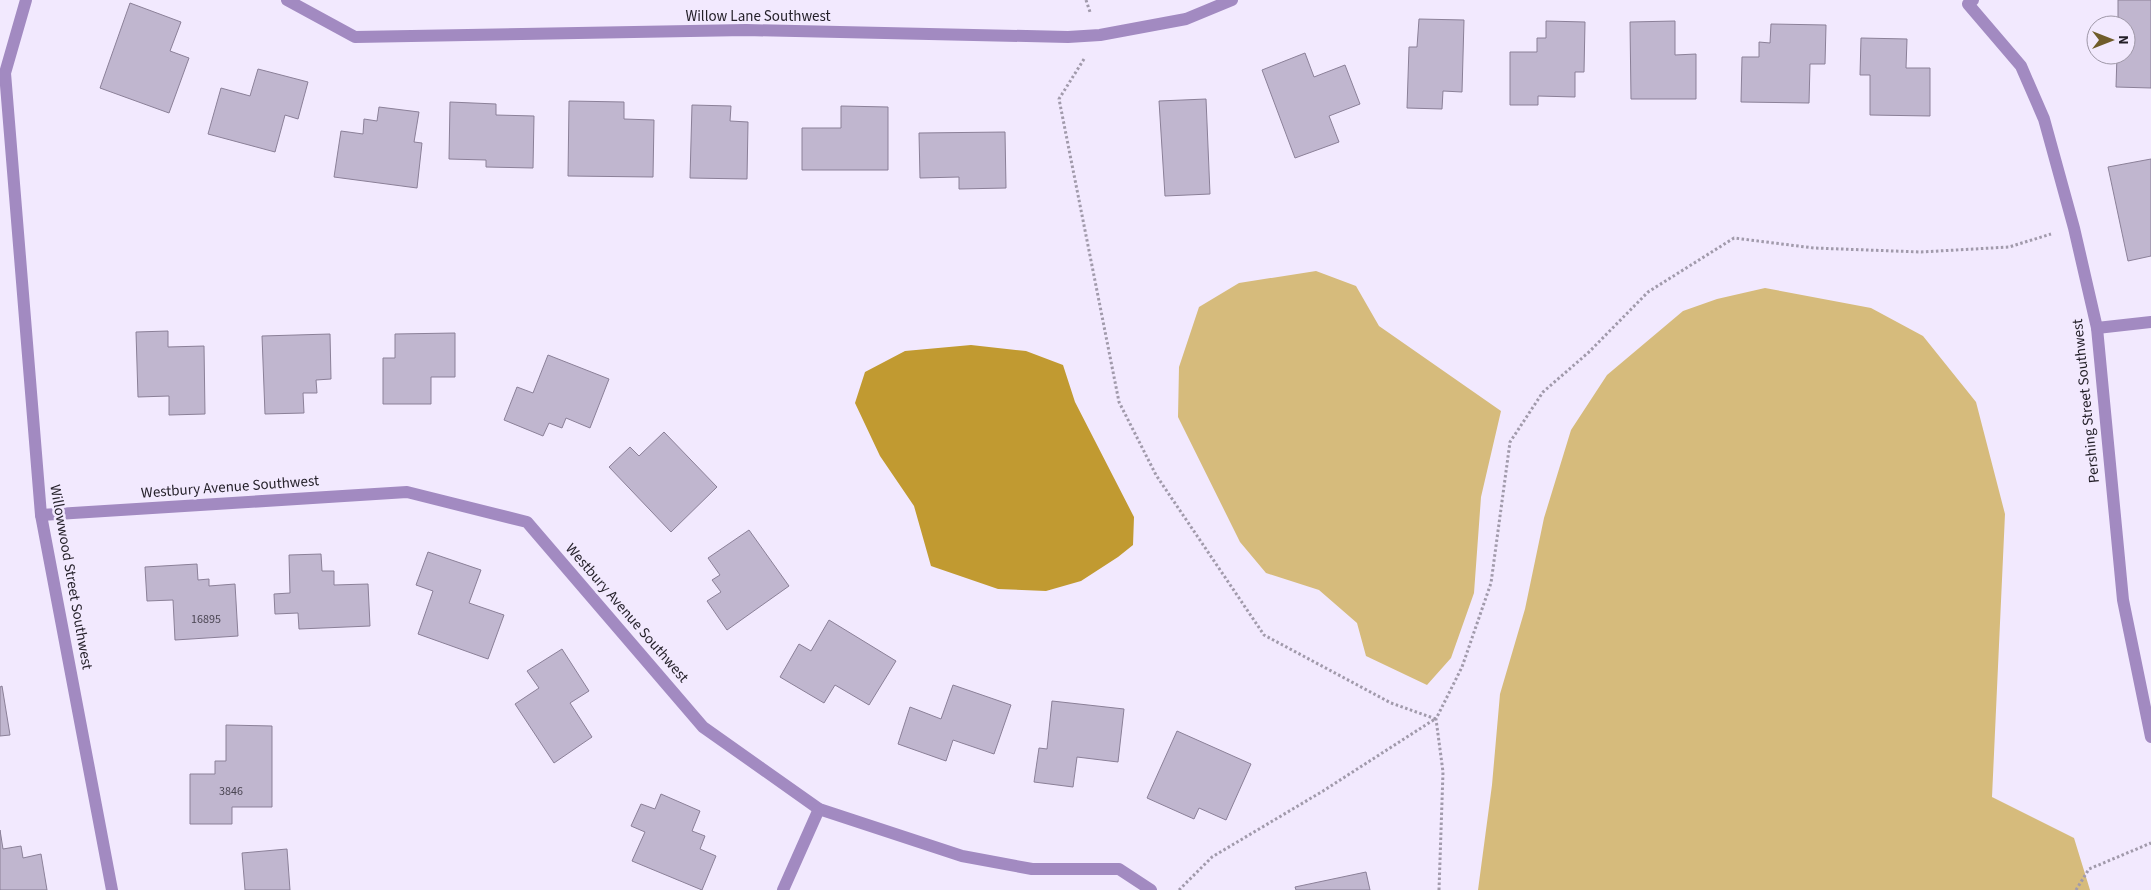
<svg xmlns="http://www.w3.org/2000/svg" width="2151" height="890" viewBox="0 0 2151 890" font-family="'Source Sans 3',sans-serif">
<rect width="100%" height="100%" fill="#f2e9fe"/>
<!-- green -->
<g fill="#d6bb7c">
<path d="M 1316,271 L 1356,286 L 1379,326 L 1501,411 L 1481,497 L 1474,593 L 1451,658 L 1427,685 L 1366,656 L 1357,623 L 1319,590 L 1266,573 L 1240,542 L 1178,417 L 1179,367 L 1199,307 L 1239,283 Z"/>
<path d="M 1765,288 L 1871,308 L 1923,336 L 1976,402 L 2005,514 L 1992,797 L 2074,838 L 2090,890 L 1478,890 L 1492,785 L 1500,694 L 1525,609 L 1544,518 L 1571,430 L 1607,375 L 1683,311 L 1717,299 Z"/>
</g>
<!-- water -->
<path fill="#c19a31" d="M 971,345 L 1026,351 L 1063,365 L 1075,402 L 1134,517 L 1133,545 L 1118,557 L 1081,581 L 1046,591 L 998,589 L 931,566 L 914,506 L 880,456 L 855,403 L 865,372 L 905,351 Z"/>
<!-- building -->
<g fill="#c0b6cf" stroke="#8b8098">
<path d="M 2118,0 L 2151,0 L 2151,88 L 2116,87 L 2117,55 L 2126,55 L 2126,25 L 2118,25 Z"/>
<path d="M 130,3 L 181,22 L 170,51 L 189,58 L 169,113 L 100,88 Z"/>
<path d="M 1419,19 L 1464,20 L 1462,92 L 1443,91 L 1442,109 L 1407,108 L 1409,47 L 1417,47 Z"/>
<path d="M 1546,21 L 1585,22 L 1584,72 L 1575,72 L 1575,97 L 1538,96 L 1538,105 L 1510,105 L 1510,52 L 1537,52 L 1537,38 L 1546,38 Z"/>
<path d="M 1675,21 L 1675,55 L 1696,54 L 1696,99 L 1631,99 L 1630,22 Z"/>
<path d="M 1771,24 L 1826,25 L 1825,64 L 1810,64 L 1809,103 L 1741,102 L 1742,57 L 1759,57 L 1759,42 L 1770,43 Z"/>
<path d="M 1861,38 L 1907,39 L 1906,68 L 1930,68 L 1930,116 L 1870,115 L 1870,75 L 1860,75 Z"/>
<path d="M 1305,53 L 1314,77 L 1345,65 L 1360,104 L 1329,116 L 1339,142 L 1295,158 L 1262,70 Z"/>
<path d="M 258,69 L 308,82 L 298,119 L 285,115 L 275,152 L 208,134 L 221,88 L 250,96 Z"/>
<path d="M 1206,99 L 1210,194 L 1165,196 L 1159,101 Z"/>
<path d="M 569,101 L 624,102 L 624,119 L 654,120 L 653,177 L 568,176 Z"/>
<path d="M 450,102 L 496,104 L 496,115 L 534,116 L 533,168 L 486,167 L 486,160 L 449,159 Z"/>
<path d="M 692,105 L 731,106 L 730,121 L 748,122 L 747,179 L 690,178 Z"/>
<path d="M 841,106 L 888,107 L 888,170 L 802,170 L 802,128 L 841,128 Z"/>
<path d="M 379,107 L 419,112 L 414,142 L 422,143 L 417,188 L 334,177 L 341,131 L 363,134 L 364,119 L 377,121 Z"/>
<path d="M 1005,132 L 1006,188 L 959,189 L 959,177 L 920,178 L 919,133 Z"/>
<path d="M 2151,159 L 2151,256 L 2128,261 L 2108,167 Z"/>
<path d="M 168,331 L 168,347 L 204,346 L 205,414 L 169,415 L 169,396 L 138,397 L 136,332 Z"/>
<path d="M 455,333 L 455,377 L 431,377 L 431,404 L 383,404 L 383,358 L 395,358 L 395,334 Z"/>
<path d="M 330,334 L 331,379 L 316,380 L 317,393 L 303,393 L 304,413 L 265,414 L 262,336 Z"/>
<path d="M 548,355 L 609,379 L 590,428 L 566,418 L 562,428 L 549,423 L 543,436 L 504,420 L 517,387 L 533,393 Z"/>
<path d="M 664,432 L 717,487 L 671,532 L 609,467 L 630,447 L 639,456 Z"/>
<path d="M 749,530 L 789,586 L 727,630 L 707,601 L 721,592 L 712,580 L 720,575 L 708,558 Z"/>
<path d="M 428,552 L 481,570 L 469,603 L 504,615 L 488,659 L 418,634 L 433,591 L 416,585 Z"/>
<path d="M 321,554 L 322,571 L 334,571 L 334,585 L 368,584 L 370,626 L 299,629 L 298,613 L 275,614 L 274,594 L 290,593 L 289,555 Z"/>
<path d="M 197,564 L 198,580 L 209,579 L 209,586 L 235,584 L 238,636 L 175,640 L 173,600 L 147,601 L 145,567 Z"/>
<path d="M 829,620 L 896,661 L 869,705 L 835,685 L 824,703 L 780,677 L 799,644 L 811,651 Z"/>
<path d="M 562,649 L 589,691 L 570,703 L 592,737 L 554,763 L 515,704 L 539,688 L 527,671 Z"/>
<path d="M 953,685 L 1011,705 L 994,754 L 953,740 L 946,761 L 898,744 L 910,707 L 941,719 Z"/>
<path d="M 2,686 L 10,735 L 0,736 L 0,687 Z"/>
<path d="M 1052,701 L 1124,709 L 1118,762 L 1077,757 L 1073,787 L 1034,782 L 1039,748 L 1047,749 Z"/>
<path d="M 226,725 L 272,726 L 272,807 L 232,807 L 232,824 L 190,824 L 190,774 L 215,774 L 215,761 L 226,761 Z"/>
<path d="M 1177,731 L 1251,764 L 1226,820 L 1199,808 L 1194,819 L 1147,798 Z"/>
<path d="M 661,794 L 700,811 L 692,831 L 705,836 L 700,849 L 716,856 L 702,890 L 632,861 L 645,832 L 631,826 L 641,804 L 655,809 Z"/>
<path d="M 0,830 L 3,849 L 21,846 L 23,858 L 41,854 L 47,890 L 0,890 Z"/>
<path d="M 287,849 L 290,890 L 245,890 L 242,853 Z"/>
<path d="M 1366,872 L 1370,890 L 1296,890 L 1295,887 Z"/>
</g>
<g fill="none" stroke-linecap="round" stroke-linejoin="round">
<!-- path -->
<g stroke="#a19aab" stroke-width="3" stroke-dasharray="2.5 2.5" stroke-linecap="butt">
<path d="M 1086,0 L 1090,12"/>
<path d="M 1084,59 L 1059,99 L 1119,402 L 1156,475 L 1264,635 L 1391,703 L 1436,719"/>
<path d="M 1179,890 L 1212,857 L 1323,791 L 1435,719"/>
<path d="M 1439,890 L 1443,772 L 1436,719 L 1462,667 L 1491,583 L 1510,442 L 1543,392 L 1589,352 L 1648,292 L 1734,238 L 1814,248 L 1921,252 L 2009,247 L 2051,234"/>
<path d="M 2076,890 L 2089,869 L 2151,843"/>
</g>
<!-- minor -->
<g stroke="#a28ac1" stroke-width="12">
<path d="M 26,0 L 5,73 L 41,515 L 112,890"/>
<path d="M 287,0 L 355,37 L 746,30 L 1068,37 L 1100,35 L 1186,19 L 1232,0"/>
<path d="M 1973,0 L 1968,4 L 2021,66 L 2044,119 L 2074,228 L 2097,328 L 2123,600 L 2151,737"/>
<path d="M 2097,328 L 2151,322"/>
<path d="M 41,515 L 407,492 L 527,522 L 703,727 L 819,809 L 962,856 L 1032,869 L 1119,869 L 1151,890"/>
<path d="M 783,890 L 819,809"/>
</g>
</g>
<g text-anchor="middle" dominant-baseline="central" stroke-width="5" stroke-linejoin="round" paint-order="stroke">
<!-- number labels -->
<g font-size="12" fill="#4a4552">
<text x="206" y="619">16895</text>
<text x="231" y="791">3846</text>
</g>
<!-- street labels -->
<g font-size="15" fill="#231f28" stroke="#f2e9fe">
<text x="758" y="16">Willow Lane Southwest</text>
<text transform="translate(2086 401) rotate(-96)">Pershing Street Southwest</text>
<text transform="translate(230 487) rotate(-4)">Westbury Avenue Southwest</text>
<text transform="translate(71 577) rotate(80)">Willowwood Street Southwest</text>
<text transform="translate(627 613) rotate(49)">Westbury Avenue Southwest</text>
</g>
</g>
<!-- north arrow -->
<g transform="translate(2111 40) rotate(90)"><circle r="24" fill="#f2e9fe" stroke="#9f98a8"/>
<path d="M0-4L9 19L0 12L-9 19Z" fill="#705c2b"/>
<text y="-8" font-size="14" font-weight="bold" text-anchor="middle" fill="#231f28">N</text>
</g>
</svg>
